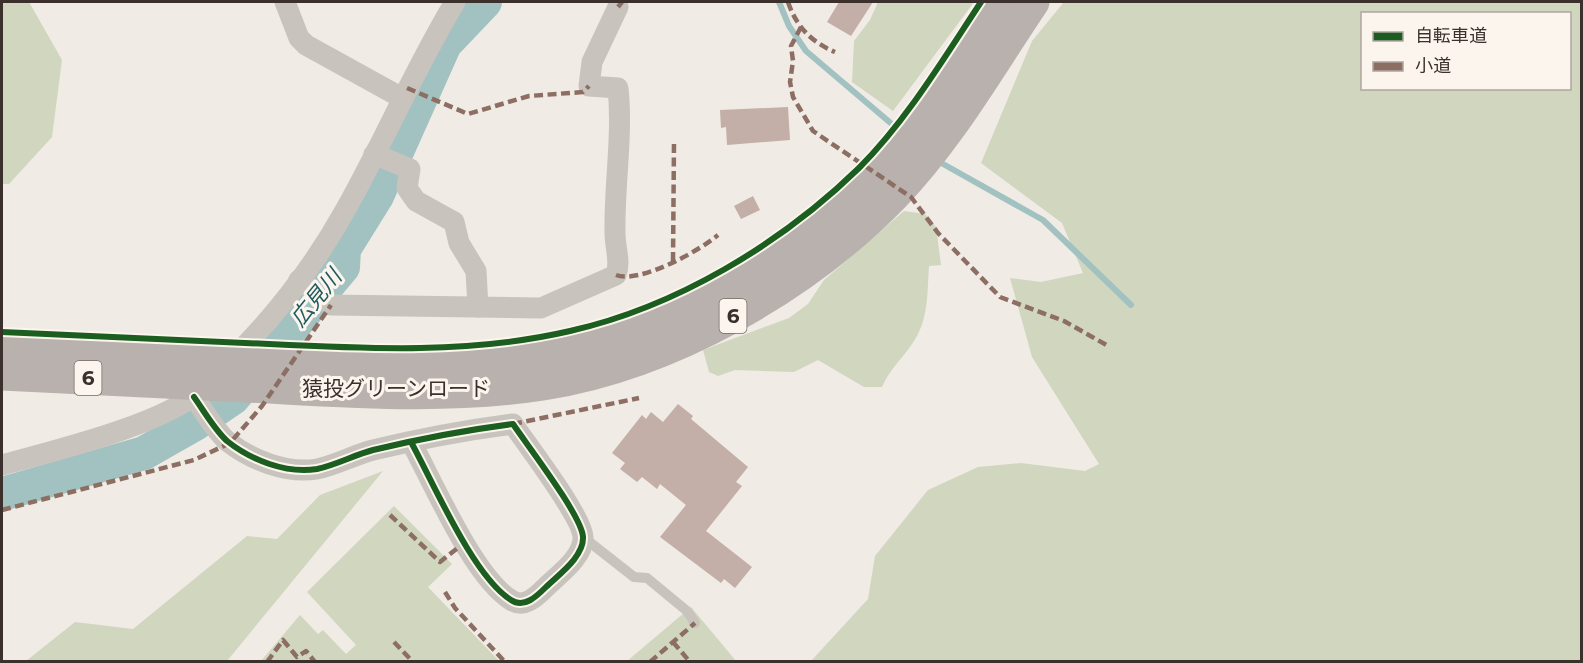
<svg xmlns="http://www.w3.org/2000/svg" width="1583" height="663" viewBox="0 0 1583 663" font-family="Montserrat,'Noto Sans JP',sans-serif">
<rect width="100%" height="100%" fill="#f0ebe5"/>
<!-- green -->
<g fill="#d1d6bf" fill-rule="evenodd">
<path d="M 2,2 L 29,2 L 62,60 L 52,137 L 9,184 L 2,184 Z"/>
<path d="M 878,2 L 974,2 L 893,111 L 852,82 L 854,41 L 870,20 Z"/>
<path d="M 1064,2 L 1581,2 L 1581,661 L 811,661 L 868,599 L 875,556 L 928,490 L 978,467 L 1021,463 L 1085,471 L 1099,464 L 1032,357 L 1010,278 L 1041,282 L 1083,273 L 1062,223 L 981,163 L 1032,41 ZM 1362,14 L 1570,14 L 1570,88 L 1362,88 Z"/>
<path d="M 904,211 L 925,214 L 936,227 L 941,265 L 929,266 C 927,294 929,320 912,344 C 902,359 889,370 882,387 L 864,387 L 818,360 L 794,372 L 735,370 L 718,376 L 709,372 L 703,350 L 789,318 L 808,304 L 824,280 Z"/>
<path d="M 383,471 L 227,661 L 26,661 L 75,622 L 133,629 L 247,536 L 277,539 L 320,495 Z"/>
<path d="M 394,506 L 452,564 L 428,587 L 499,661 L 261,661 L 300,615 L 318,634 L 323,630 L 346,654 L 356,645 L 307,592 Z"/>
<path d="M 691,607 L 736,661 L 626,662 Z"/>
</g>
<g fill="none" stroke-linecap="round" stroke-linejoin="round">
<!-- stream -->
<g stroke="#a1c2c1" stroke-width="6">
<path d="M 779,2 L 789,26 L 806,51 L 900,131"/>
<path d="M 936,160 L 1043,220 L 1131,305"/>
</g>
<!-- river -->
<path stroke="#a1c2c1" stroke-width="34" d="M 2,494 L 144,453 L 195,424 L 233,398 L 343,267 L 344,249 L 377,196 L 445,44 L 485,2"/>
</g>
<!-- building -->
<g fill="#c3afa7">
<path d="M 839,2 L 873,2 L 851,36 L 827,22 Z"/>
<path d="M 788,107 L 790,140 L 727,145 L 726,127 L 721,128 L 720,110 Z"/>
<path d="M 753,196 L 760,210 L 741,219 L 734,206 Z"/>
<path d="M 678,404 L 693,416 L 691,419 L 748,467 L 736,482 L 742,486 L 706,531 L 752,567 L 735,588 L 724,579 L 721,583 L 660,537 L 686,505 L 660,484 L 657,489 L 642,477 L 637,482 L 620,469 L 625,463 L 612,453 L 642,415 L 646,419 L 651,412 L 663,422 Z"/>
</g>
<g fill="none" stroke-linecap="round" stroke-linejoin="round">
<!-- lane -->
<path stroke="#c9c3be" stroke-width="10" d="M 583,537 L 634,577 L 647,578 L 687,611 L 695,623"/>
<!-- street -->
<g stroke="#c9c3be" stroke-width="21">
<path d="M 285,2 L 299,38 L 306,45 L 402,98"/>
<path d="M 374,154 L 410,169 L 407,188 L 416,201 L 454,222 L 459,243 L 476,271 L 478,307"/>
<path d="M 299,280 L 331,305 L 541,308 L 616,275 C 621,262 615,248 615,233 C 614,185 623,136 618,88 L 589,86 L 592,62 L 618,7"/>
<path d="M 229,362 C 275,317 316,263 347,207 C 385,139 415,68 455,2"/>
<path d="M 194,397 C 204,411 214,429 227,441 C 251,460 286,474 317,469 C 336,465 354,455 373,450 C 419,439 466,430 513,424 C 527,445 582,516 583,537 C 584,557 558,575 546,587 C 537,596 524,609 511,600 C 473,576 434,484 411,442"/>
<path d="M 2,465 C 53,451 166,424 202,389"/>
</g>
<!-- primary -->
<g stroke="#b8b1ad" stroke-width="33">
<path d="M 2,348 L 404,366 C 448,365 492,364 535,358 C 664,338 792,262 880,168 C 926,118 961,58 999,2"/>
<path d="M 2,374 C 91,378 180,382 269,387 C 360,392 452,398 543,384 C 670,364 805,287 894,195 C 949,138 989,67 1033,2"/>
</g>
<!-- quiet -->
<g stroke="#8d6e63" stroke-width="4.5" stroke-dasharray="9 4.5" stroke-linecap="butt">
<path d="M 788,2 C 796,26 811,42 835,52"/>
<path d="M 618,7 L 622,2"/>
<path d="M 801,27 L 791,46 L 793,61 L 790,82 L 793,97 L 813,131 L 911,197 L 938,233 L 1000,297 L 1064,321 L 1110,347"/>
<path d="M 407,88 L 468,114 L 529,96 L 583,92 L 589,86"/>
<path d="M 673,261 L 674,142"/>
<path d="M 616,275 C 640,284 699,251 718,235"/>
<path d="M 513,424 L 639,398"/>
<path d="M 2,510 L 194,460 L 230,443 L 262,406 L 331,305"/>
<path d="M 390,515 L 440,562 L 465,542"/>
<path d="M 445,592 L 455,608 L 505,662"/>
<path d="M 394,642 L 413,662"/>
<path d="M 673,642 L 690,662"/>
<path d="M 267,662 L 283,640 L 297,657 L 306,651 L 315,662"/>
<path d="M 650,662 L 695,623"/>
</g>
<!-- cycleway casing -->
<g stroke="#fbf5ee" stroke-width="10">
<g id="cycleway">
<path d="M 2,332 C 91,336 180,340 269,344 C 370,349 471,354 570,331 C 676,307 781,244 859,168 C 907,120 944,58 981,2"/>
<path d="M 194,397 C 204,411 214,429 227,441 C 251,460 286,474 317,469 C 336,465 354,455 373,450 C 419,439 466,430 513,424 C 527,445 582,516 583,537 C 584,557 558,575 546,587 C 537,596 524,609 511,600 C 473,576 434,484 411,442"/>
</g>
</g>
<!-- cycleway -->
<use href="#cycleway" stroke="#1b5e20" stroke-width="6"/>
</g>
<g text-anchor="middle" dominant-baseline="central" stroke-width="6" stroke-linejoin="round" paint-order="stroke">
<!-- shield labels -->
<g fill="#fbf5ee" stroke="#756b66" stroke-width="1.5">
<rect x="719.5" y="299" width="27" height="34" rx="4.5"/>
<rect x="74.5" y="361" width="27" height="34" rx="4.5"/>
</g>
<g font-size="20" font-weight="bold" fill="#3b302b">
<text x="733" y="316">6</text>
<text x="88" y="378">6</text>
</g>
<!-- street labels -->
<g font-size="21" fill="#3b302b" stroke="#fbf5ee">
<text x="396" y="388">猿投グリーンロード</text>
</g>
<!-- water labels -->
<g font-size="22" font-style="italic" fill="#1f5a5e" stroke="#fbf5ee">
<text transform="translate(316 298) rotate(-51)">広見川</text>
</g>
</g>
<!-- border -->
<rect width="1583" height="663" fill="none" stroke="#3b302b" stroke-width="6"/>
<!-- legend -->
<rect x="1361" y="12" width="210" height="78" fill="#fbf5ee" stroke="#aea6a0" stroke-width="1.5"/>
<rect x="1373" y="32" width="30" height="9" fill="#1b5e20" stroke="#aea6a0" stroke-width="1.5"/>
<text x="1415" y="42" font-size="18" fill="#3b302b">自転車道</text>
<rect x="1373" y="62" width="30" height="9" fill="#8d6e63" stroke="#aea6a0" stroke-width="1.5"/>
<text x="1415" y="72" font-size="18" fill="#3b302b">小道</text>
</svg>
